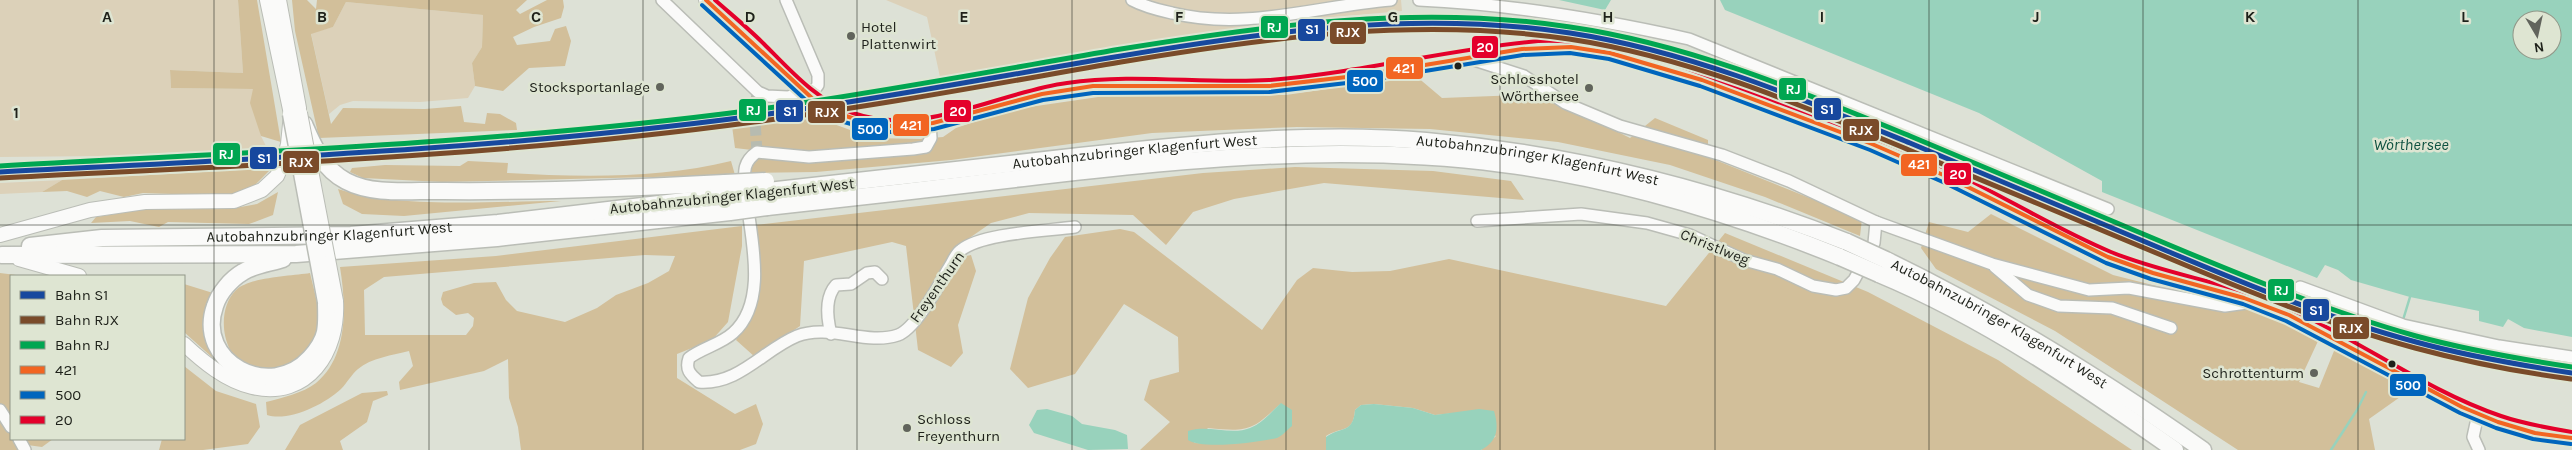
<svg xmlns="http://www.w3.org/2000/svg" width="2572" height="450" viewBox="0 0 2572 450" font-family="Karla,sans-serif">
<rect width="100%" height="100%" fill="#dde1d6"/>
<!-- green -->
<g fill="#dcd1b9">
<path d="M 0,0 L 238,0 L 243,73 L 170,70 L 171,88 L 253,89 L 261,136 L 267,148 L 104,156 L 0,157 Z"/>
<path d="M 886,0 L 1401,0 L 1402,11 L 1278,22 L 940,77 L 927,17 Z"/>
<path d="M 346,2 L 483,15 L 482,47 L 472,63 L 475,86 L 468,98 L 420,102 L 353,101 L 340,105 L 329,114 L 311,33 L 333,27 Z"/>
<path d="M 62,180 L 42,192 L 0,194 L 0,183 Z"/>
</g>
<!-- forest -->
<g fill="#d2bf9a" fill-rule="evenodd">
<path d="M 238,0 L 257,0 L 281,142 L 261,136 L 250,103 L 253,89 L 171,88 L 170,70 L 243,73 Z"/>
<path d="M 292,0 L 307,0 L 316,9 L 317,0 L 527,0 L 516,10 L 520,14 L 547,0 L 563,0 L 564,7 L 561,18 L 534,27 L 513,37 L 517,45 L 550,41 L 555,29 L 566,26 L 571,41 L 565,66 L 529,68 L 503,91 L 475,86 L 472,63 L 482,47 L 483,15 L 346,2 L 333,27 L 311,34 L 331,124 L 343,108 L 425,109 L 461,106 L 464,122 L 485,124 L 487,113 L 500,114 L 516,123 L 517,130 L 319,138 L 295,31 Z"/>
<path d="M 1416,76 L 1442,98 L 1543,94 L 1630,138 L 1655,118 L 1708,140 L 1708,157 L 1862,219 L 1860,236 L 1765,197 L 1670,165 L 1558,142 L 1430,129 L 1297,127 L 1152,133 L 951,160 L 816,172 L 751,173 L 752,150 L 735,148 L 732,126 L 812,116 L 872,138 L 920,139 L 943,137 L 956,128 L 1010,110 L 1105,96 L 1286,95 Z"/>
<path d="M 468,161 L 508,163 L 507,173 C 579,177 660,179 731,161 L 735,175 L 442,182 L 363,178 L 350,172 L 352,168 L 385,165 L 460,166 Z"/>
<path d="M 1295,167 L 1433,171 L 1511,181 L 1524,200 L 1324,183 L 1234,199 L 1193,212 L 1166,245 L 1133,215 L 1029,213 L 991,223 L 968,239 L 966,256 L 971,255 L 976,271 L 958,325 L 963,353 L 951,367 L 918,350 L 906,246 L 892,242 L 804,261 L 800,326 L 755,357 L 736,340 L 750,314 L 755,225 L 1203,173 Z"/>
<path d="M 272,168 L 254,186 L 229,196 L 143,193 L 124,197 L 100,191 L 87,197 L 67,191 L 42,192 L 62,180 Z"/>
<path d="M 338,189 C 400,209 495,201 561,201 L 404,216 L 362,214 L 343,204 Z"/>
<path d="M 278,192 L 273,215 L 249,224 L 168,222 L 159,227 L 130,221 L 91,223 L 96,217 L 159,207 L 235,208 L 257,204 Z"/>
<path d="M 1991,214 L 2113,275 L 2255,311 L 2288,324 L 2319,339 L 2299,382 L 2319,388 L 2336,346 L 2410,390 L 2369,419 L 2375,450 L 2238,450 L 2055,331 L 1936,269 L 1921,248 L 1929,222 L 1968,232 Z"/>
<path d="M 742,226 L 742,246 L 728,322 L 712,340 L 677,354 L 677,378 L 735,414 L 756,404 L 763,424 L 756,444 L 740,450 L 521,450 L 518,427 L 509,398 L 508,359 L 484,371 L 400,390 L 399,382 L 413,366 L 409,351 C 393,355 371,358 358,369 C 351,375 347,383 341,389 C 324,405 288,422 267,415 L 266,402 C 282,398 303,393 316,383 C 349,356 346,304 340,267 L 496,256 ZM 645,255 L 675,256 L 669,271 L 648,283 L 616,295 L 597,308 L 565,322 L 517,311 L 506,300 L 496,282 L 474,283 L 443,292 L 441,299 L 443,305 L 456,315 L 468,313 L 474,318 L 473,326 L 466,335 L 365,335 L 364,290 L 384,277 Z"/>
<path d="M 1120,229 L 1134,232 L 1262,330 L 1297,280 L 1313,268 L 1352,272 L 1390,271 L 1449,259 L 1666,306 L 1725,233 L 1868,292 L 1998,360 L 2132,450 L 1481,450 L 1496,436 L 1455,413 L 1435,415 L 1413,408 L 1374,404 L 1361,405 L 1355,410 C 1353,434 1342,426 1326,436 L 1326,450 L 1140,450 L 1170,422 L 1144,400 L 1150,380 L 1179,372 L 1178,337 L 1124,304 L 1075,374 L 1028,388 L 1010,369 L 1028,298 L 1050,258 L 1065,237 ZM 1281,403 L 1249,441 L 1232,444 L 1194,443 L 1208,428 C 1248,432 1252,431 1281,403 Z"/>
<path d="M 0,273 L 24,276 L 11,276 L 11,439 L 53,439 L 42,447 L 20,444 L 23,450 L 0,450 Z"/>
<path d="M 310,273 C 315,295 327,329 310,349 C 302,358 288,365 278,372 C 269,371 256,371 248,367 C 221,356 216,309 236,290 C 249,277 292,276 310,273 Z"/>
<path d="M 184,284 L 213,293 L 206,339 L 214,359 L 184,332 Z"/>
<path d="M 184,366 L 216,391 L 256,404 L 260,427 L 248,444 L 203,450 L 159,450 L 162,439 L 184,439 Z"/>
<path d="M 387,391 L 388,395 L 373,401 L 367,422 L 340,441 L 343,450 L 285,450 L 300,425 L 362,393 Z"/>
</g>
<!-- water -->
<g fill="#98d2bc" fill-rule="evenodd">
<path d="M 1559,0 L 1611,0 L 1605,10 Z"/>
<path d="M 1720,0 L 2572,0 L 2572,337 L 2524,328 L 2508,319 L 2503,327 L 2479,321 L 2479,311 L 2410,297 L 2351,280 L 2338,270 L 2325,265 L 2317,278 L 2102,192 L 2102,181 L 1979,113 L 1725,10 ZM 2522,20 L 2552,20 L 2552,50 L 2522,50 Z"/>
<path d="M 1281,403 L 1292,410 L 1292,426 C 1287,430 1282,436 1277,438 C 1258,442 1203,450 1188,440 L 1188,431 C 1208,424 1231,436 1250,428 C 1263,423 1271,412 1281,403 Z"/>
<path d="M 1374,404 L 1413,408 L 1435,415 L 1479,409 L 1494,411 C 1499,428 1498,441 1481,450 L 1326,450 L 1326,437 C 1341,426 1353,434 1355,410 L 1361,405 Z"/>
<path d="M 1047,409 L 1072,416 L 1082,424 L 1115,430 L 1127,435 L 1128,449 L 1088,450 L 1034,433 L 1029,425 L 1037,410 Z"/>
</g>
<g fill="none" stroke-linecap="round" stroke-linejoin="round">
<!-- stream -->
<g stroke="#98d2bc" stroke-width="2.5">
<path d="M 2403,320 L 2410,297"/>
<path d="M 2331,450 L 2357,410 L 2366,392"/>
</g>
<!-- minor-tunnel -->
<path stroke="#b7bbb0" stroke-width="11" stroke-dasharray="11 5.5" stroke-linecap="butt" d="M 757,152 L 754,106 L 758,92"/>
<!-- minor casing -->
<g stroke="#babdb6" stroke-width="14">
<g id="minor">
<path d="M 662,0 L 758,92 L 767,96 L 788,97 L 815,89 L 818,85 L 818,75 L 786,0"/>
<path d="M 1132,0 C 1145,7 1158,10 1172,13 C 1247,31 1316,6 1391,0"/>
<path d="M 1419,0 C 1510,4 1599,19 1689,39 L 2108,209"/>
<path d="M 1468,58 L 1524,76 L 1565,103 L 1620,126 L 1722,155 L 1789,181 L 1876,222 L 1874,243 L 1854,280 L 1846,288 L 1836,290 L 1813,286 L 1777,269 L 1744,260 L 1690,235 L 1647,223 L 1581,214 L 1477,221"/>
<path d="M 745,187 C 744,171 743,162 757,152 L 809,157 L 913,149 L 926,147 L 931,138 L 930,123"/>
<path d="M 747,203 C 752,242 767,303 733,333 C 721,344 702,348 689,358 C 685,370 690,374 699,382 C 739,385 763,350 797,336 C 829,323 866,346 898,335 C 917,328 940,282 950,266 C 953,261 956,253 961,250 C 982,233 1047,231 1075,227"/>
<path d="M 1876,222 L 1992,264 L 2089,290 L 2129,288 L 2225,306 L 2254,302"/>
<path d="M 1995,267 L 2028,295 L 2059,306 L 2112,308 L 2171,328"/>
<path d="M 2300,287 L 2403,325 L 2499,346 L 2572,357"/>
<path d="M 831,334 C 827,318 825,297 836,285 L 851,284 L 867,273 L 875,272 L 882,279"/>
<path d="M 0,410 L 11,427"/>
<path d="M 2478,414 L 2473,437 L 2479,450"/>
<path d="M 19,439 L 25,450"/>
</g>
</g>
<!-- major casing -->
<g stroke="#babdb6" stroke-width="16">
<g id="major">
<path d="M 279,0 L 299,108"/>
<path d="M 706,0 L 793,81"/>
<path d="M 837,114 C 923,147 984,100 1068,89 C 1135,80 1203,91 1270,86 C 1331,81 1391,70 1451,60 C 1496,53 1542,41 1588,49 C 1650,59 1712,84 1771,106 C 1840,131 1909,157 1975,190 C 2018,212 2061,236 2105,256 C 2165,282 2230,288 2289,315 C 2379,355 2473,432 2572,438"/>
<path d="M 0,235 L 90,210 L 145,202 L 234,201 L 262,190 L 277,176 L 284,160 L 288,144 L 291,114 L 267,0"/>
<path d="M 19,259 L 79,276"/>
<path d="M 184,344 C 203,362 226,381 252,387 C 308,400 339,352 336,301"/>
</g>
</g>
<!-- highway casing -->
<g stroke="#babdb6" stroke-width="19">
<g id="highway">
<path d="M 304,124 C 314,147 323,169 346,181 C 374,196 413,190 444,191 C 538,192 631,188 725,183"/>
<path id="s1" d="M 768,191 C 872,180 976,168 1080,156 C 1192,144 1314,131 1426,141 C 1573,154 1710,188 1847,242"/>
<path d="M 767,207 C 852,198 938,188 1023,178 C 1182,159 1343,143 1503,164 C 1620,179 1731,213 1840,257"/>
<path id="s2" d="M 30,246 L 102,238 L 351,235 L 498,223 L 727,196"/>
<path d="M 2,255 L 296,254 L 497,238 L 730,212"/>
<path d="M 283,259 C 271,263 254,265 243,272 C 231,279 219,293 215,306 C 195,362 270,402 310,358 C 317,350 323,342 325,332 C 327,322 326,312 326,302"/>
<path id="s3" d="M 1886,260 C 1998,314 2102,379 2203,450"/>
<path d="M 1879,274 C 1985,318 2082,385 2175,450"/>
</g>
</g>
<!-- minor -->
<use href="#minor" stroke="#fafaf9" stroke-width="11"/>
<!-- major -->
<use href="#major" stroke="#fafaf9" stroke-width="14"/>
<!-- highway -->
<use href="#highway" stroke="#fafaf9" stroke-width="16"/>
<!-- major-bridge casing -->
<g stroke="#babdb6" stroke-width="16" stroke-linecap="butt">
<g id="major-bridge">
<path d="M 793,81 L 837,114"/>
<path d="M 300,113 L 336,301"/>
</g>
</g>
<!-- highway-bridge casing -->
<g stroke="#babdb6" stroke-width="19" stroke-linecap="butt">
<g id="highway-bridge">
<path d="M 291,114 L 326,302"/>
<path d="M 725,183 L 766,181"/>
<path d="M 727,196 L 768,191"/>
<path d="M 730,212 L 767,207"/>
<path d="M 1847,242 L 1886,260"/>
<path d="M 1840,257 L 1879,274"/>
</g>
</g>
<!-- major-bridge -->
<use href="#major-bridge" stroke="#fafaf9" stroke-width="14"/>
<!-- highway-bridge -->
<use href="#highway-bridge" stroke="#fafaf9" stroke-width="16"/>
<!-- bus-1 casing -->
<g stroke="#dee5d2" stroke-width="8">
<path id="bus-1" d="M 706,0 L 813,99 L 839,114 L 879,126 L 906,126 L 933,123 L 1042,94 L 1093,86 L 1269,86 L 1364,75 L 1522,49 L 1571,47 L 1610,53 L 1702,80 L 1872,144 L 1948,177 L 2108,257 L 2153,273 L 2244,298 L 2289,315 L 2462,407 L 2498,422 L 2535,433 L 2572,438"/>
</g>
<!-- bus-2 casing -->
<g stroke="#dee5d2" stroke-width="8">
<path id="bus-2" d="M 702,5 L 810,104 L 837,120 L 879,132 L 906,132 L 934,129 L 1043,100 L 1093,93 L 1269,92 L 1364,81 L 1523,55 L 1570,53 L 1609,59 L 1700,86 L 1870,150 L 1945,183 L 2106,263 L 2151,279 L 2243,304 L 2286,321 L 2460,413 L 2496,428 L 2533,439 L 2571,444"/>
</g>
<!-- bus-3 casing -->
<g stroke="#dee5d2" stroke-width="8">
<path id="bus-3" d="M 715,0 C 732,15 749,29 764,44 C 791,71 817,101 853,113 C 924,138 998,92 1067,83 C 1134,73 1202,84 1269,80 C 1360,73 1448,49 1538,41 C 1609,38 1678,64 1743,89 C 1813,115 1884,140 1951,171 C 2005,197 2056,229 2111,252 C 2170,276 2234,283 2292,310 C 2363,342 2427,391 2501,416 C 2524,424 2548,428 2572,432"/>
</g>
<!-- bus-1 -->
<use href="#bus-1" stroke="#f26522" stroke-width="4"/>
<!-- bus-2 -->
<use href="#bus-2" stroke="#0065bd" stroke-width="4"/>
<!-- bus-3 -->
<use href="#bus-3" stroke="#e4002b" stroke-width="4"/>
<!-- rail-1 casing -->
<g stroke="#dee5d2" stroke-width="9">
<path id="rail-1" d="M 0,172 C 252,159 504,149 754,116 C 877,100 999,76 1121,56 C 1270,31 1419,10 1570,33 C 1688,51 1800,98 1910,143 C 1996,179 2081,215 2167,251 C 2248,285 2330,319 2416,342 C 2467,356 2519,365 2572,373"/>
</g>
<!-- rail-2 casing -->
<g stroke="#dee5d2" stroke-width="9">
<path id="rail-2" d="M 0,178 C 252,165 504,156 754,122 C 877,106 999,83 1121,62 C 1270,37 1419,17 1569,39 C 1688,57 1799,104 1909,150 C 1995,185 2080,222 2166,257 C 2247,291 2330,325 2415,348 C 2467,362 2518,372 2571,379"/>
</g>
<!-- rail-3 casing -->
<g stroke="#dee5d2" stroke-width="9">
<path id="rail-3" d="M 0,166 C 252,152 504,143 754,110 C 877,93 999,70 1121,49 C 1270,25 1419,4 1570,27 C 1688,44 1800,91 1910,136 C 1996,172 2081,208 2167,244 C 2248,278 2331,312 2416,336 C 2467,350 2519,359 2572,367"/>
</g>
<!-- rail-1 -->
<use href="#rail-1" stroke="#17489e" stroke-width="5"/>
<!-- rail-2 -->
<use href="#rail-2" stroke="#7a4b2a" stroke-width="5"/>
<!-- rail-3 -->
<use href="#rail-3" stroke="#00a651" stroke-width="5"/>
</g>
<!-- grid -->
<path fill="none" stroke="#1e211a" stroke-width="1" stroke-opacity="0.55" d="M 214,0 L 214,450M 429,0 L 429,450M 643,0 L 643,450M 857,0 L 857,450M 1072,0 L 1072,450M 1286,0 L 1286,450M 1500,0 L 1500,450M 1715,0 L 1715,450M 1929,0 L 1929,450M 2143,0 L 2143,450M 2358,0 L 2358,450M 0,225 L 2572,225"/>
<!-- markers -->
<g fill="#61645c" stroke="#dee5d2" stroke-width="2">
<circle cx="851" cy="36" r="5"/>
<circle cx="660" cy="87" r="5"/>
<circle cx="1589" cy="88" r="5"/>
<circle cx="2314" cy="373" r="5"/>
<circle cx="907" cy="428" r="5"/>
</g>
<g fill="#1e211a" stroke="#dee5d2" stroke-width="2">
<circle cx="1458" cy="66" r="4.5"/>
<circle cx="2392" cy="364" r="4.5"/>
</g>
<g text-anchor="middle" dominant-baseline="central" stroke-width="5" stroke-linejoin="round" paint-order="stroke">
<!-- poi labels -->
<g font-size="15" fill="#1e211a" stroke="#dee5d2" text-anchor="end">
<text x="861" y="27" text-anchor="start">Hotel<tspan x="861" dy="17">Plattenwirt</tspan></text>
<text x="1579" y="79">Schlosshotel<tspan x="1579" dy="17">Wörthersee</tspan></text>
<text x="650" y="87">Stocksportanlage</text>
<text x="2304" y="373">Schrottenturm</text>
<text x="917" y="419" text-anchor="start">Schloss<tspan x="917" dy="17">Freyenthurn</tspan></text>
</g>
<!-- street labels -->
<g font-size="15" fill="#1e211a" stroke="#dee5d2">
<text stroke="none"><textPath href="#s1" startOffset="369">Autobahnzubringer Klagenfurt West</textPath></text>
<text stroke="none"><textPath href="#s1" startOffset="774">Autobahnzubringer Klagenfurt West</textPath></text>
<text transform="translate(732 196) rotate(-6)">Autobahnzubringer Klagenfurt West</text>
<text stroke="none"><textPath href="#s2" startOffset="300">Autobahnzubringer Klagenfurt West</textPath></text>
<text transform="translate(1715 247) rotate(22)">Christlweg</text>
<text transform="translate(937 287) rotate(-55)">Freyenthurn</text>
<text stroke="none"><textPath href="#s3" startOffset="130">Autobahnzubringer Klagenfurt West</textPath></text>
</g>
<!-- water labels -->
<g font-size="16" font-style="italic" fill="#0e5140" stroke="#dee5d2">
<text x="2411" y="144">Wörthersee</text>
</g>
</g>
<g font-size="16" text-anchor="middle" font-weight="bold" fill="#1e211a" stroke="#dee5d2" stroke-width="5" stroke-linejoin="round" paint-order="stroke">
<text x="107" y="22">A</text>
<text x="322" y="22">B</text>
<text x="536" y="22">C</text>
<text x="750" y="22">D</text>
<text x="964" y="22">E</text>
<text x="1179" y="22">F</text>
<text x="1393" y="22">G</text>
<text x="1608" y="22">H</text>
<text x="1822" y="22">I</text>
<text x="2036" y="22">J</text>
<text x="2250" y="22">K</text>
<text x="2465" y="22">L</text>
<text x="16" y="118">1</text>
</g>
<g stroke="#dee5d2" stroke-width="2">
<rect x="1260" y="15" width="29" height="24" rx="5" fill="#00a651"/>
<rect x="1297" y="18" width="29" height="24" rx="5" fill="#17489e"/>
<rect x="1329" y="21" width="38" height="24" rx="5" fill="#7a4b2a"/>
<rect x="1471" y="35" width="28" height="24" rx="5" fill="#e4002b"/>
<rect x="1385" y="56" width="39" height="24" rx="5" fill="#f26522"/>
<rect x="1346" y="69" width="38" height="24" rx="5" fill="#0065bd"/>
<rect x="1778" y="77" width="29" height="24" rx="5" fill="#00a651"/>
<rect x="1813" y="97" width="29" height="24" rx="5" fill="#17489e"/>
<rect x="738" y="98" width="29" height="24" rx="5" fill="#00a651"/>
<rect x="775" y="99" width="29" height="24" rx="5" fill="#17489e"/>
<rect x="943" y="99" width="29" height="24" rx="5" fill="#e4002b"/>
<rect x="807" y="100" width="39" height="24" rx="5" fill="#7a4b2a"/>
<rect x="892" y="113" width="38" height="24" rx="5" fill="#f26522"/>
<rect x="851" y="117" width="38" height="24" rx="5" fill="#0065bd"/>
<rect x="1842" y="118" width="38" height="24" rx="5" fill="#7a4b2a"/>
<rect x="212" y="142" width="29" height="24" rx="5" fill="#00a651"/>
<rect x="249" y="146" width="29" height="24" rx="5" fill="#17489e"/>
<rect x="282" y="150" width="38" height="24" rx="5" fill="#7a4b2a"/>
<rect x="1900" y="153" width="38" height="24" rx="5" fill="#f26522"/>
<rect x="1943" y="162" width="29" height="24" rx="5" fill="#e4002b"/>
<rect x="2267" y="278" width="28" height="24" rx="5" fill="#00a651"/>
<rect x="2302" y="298" width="28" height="24" rx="5" fill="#17489e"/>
<rect x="2332" y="316" width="38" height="24" rx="5" fill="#7a4b2a"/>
<rect x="2389" y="373" width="38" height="24" rx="5" fill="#0065bd"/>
</g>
<g font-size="14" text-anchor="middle" font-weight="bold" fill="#fff">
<text x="1274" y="32">RJ</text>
<text x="1312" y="34">S1</text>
<text x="1348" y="37">RJX</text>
<text x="1485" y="52">20</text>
<text x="1404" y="73">421</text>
<text x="1365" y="86">500</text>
<text x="1793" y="94">RJ</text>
<text x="1827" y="114">S1</text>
<text x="753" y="115">RJ</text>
<text x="790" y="116">S1</text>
<text x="958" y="116">20</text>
<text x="827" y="117">RJX</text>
<text x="911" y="130">421</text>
<text x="870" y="134">500</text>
<text x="1861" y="135">RJX</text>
<text x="226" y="159">RJ</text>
<text x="264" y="163">S1</text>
<text x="301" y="167">RJX</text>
<text x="1919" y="169">421</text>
<text x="1958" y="179">20</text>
<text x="2281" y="295">RJ</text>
<text x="2316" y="315">S1</text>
<text x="2351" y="333">RJX</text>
<text x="2408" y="390">500</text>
</g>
<!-- legend -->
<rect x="10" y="275" width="175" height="165" fill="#dee5d2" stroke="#919788"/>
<rect x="20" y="291" width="25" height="8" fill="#17489e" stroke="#919788"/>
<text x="55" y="300" font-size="15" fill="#1e211a">Bahn S1</text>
<rect x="20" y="316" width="25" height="8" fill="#7a4b2a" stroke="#919788"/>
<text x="55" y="325" font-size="15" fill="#1e211a">Bahn RJX</text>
<rect x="20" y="341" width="25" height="8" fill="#00a651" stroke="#919788"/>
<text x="55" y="350" font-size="15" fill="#1e211a">Bahn RJ</text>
<rect x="20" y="366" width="25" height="8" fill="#f26522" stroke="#919788"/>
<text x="55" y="375" font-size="15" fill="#1e211a">421</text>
<rect x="20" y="391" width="25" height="8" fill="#0065bd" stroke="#919788"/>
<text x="55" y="400" font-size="15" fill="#1e211a">500</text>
<rect x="20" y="416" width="25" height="8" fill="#e4002b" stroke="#919788"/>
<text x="55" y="425" font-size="15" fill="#1e211a">20</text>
<!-- north arrow -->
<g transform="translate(2537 35) rotate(171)"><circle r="24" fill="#dee5d2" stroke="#919788"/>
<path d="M0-4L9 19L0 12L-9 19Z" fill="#61645c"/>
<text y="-8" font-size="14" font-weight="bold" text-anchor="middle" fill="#1e211a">N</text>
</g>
</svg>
